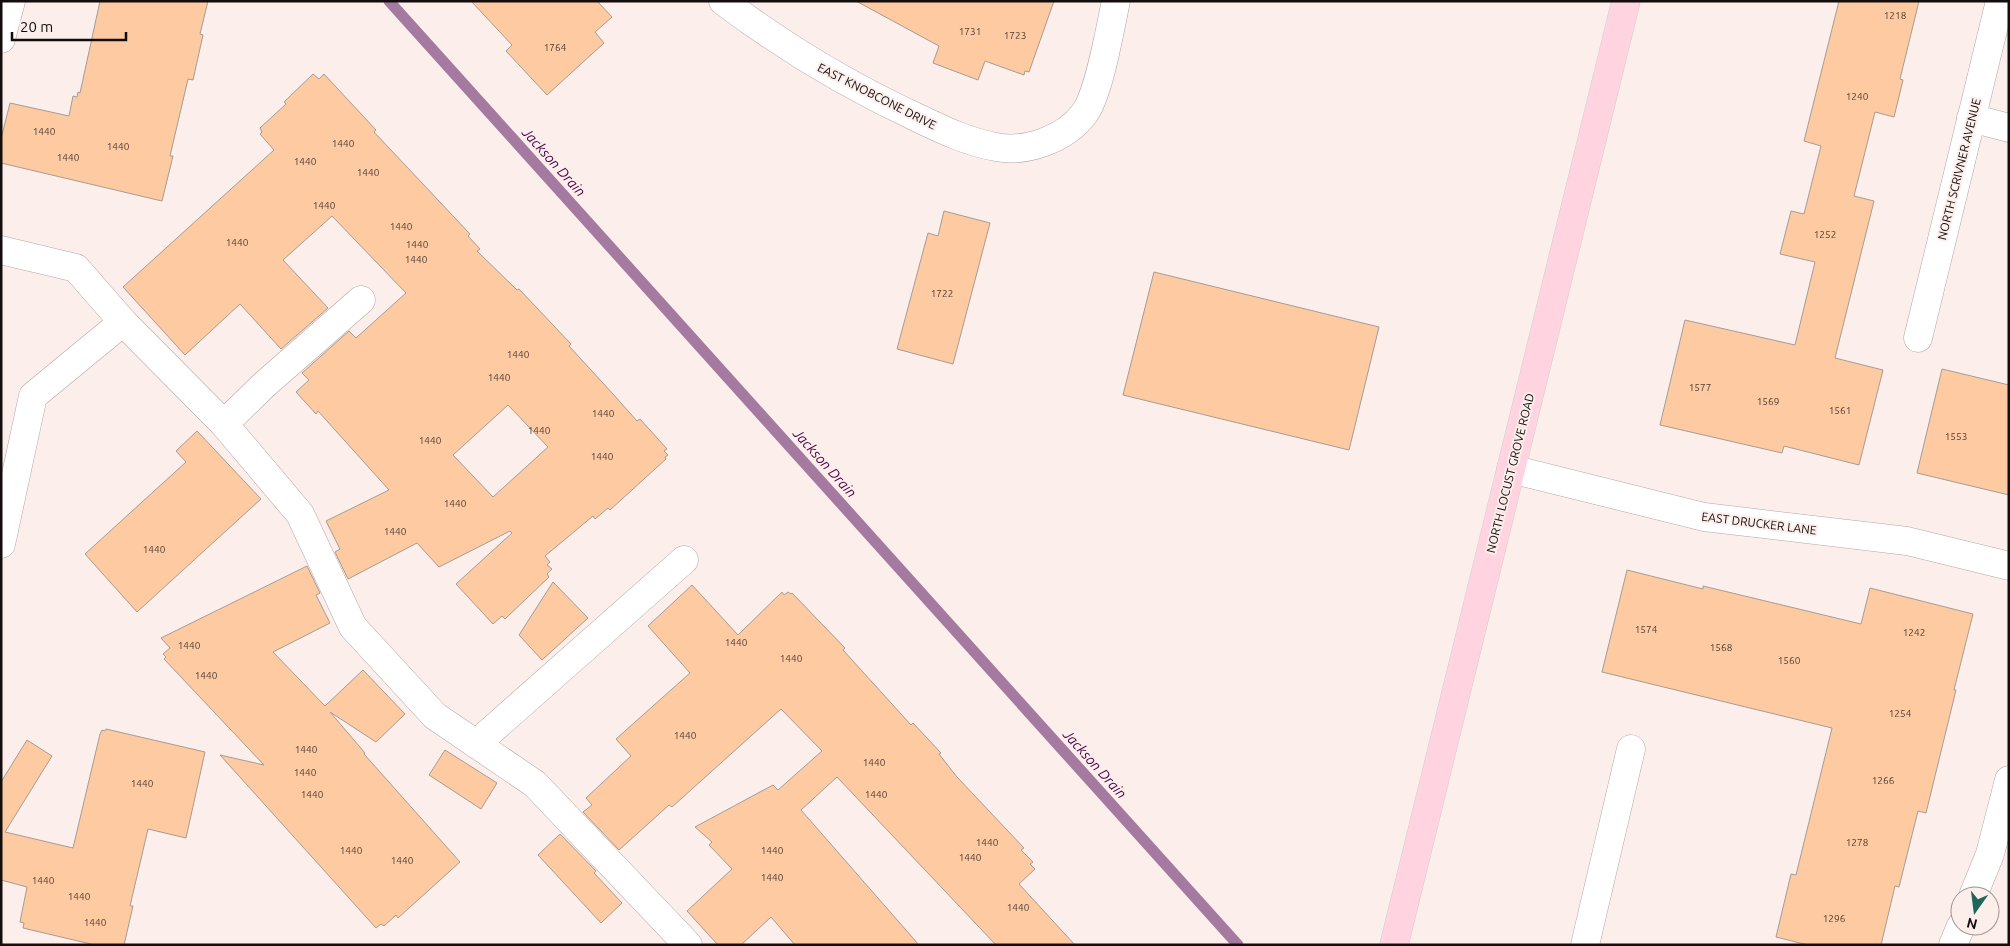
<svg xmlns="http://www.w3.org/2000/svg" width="2010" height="946" viewBox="0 0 2010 946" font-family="Ubuntu,sans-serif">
<rect width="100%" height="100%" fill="#fceeeb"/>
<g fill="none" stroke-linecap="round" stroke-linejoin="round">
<!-- stream -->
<path stroke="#a57aa0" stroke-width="11" d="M 389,1 L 1238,945"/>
</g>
<!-- building -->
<g fill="#fecaa2" stroke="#a69c94" fill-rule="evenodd">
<path d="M 100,1 L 208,1 L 200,34 L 203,35 L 193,80 L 188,79 L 170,156 L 173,156 L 162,201 L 1,163 L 1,139 L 10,103 L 69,116 L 73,96 L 77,97 L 78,92 L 80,93 Z"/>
<path d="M 471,1 L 597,1 L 612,17 L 595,32 L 604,43 L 547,95 L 506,51 L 512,45 Z"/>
<path d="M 856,1 L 1054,1 L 1029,72 L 1025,71 L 1024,75 L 985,61 L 978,80 L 933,63 L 939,46 Z"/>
<path d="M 1839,1 L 1919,1 L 1900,79 L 1903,80 L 1894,117 L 1875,112 L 1854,196 L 1874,201 L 1835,358 L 1883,370 L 1859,465 L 1784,446 L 1782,453 L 1660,425 L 1685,320 L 1795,345 L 1815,262 L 1780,254 L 1791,211 L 1804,214 L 1821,146 L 1804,141 Z"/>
<path d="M 313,74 L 319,79 L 324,74 L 376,130 L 374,132 L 470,234 L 468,236 L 480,249 L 477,251 L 517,290 L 519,289 L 571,344 L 569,346 L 613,394 L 637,421 L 640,419 L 667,449 L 664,451 L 668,455 L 665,457 L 666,459 L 610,510 L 608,508 L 595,519 L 593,516 L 545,556 L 550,562 L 547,565 L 552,569 L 547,574 L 549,577 L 505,619 L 502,616 L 493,624 L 456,584 L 512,533 L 510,531 L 439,567 L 417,543 L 348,579 L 335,552 L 340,549 L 326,521 L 389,490 L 318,411 L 316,414 L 296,392 L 309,380 L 302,373 L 349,331 L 356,338 L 406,293 L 332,216 L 283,260 L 328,308 L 281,349 L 240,304 L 185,355 L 123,287 L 274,150 L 260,134 L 262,132 L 260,128 L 286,104 L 284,102 ZM 508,405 L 548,447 L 493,497 L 453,455 Z"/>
<path d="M 944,211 L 990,223 L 953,364 L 897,349 L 928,233 L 938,236 Z"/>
<path d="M 1154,272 L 1379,327 L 1349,450 L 1123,395 Z"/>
<path d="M 1942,369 L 2009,385 L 2009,495 L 1917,473 Z"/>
<path d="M 197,431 L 261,499 L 137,612 L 85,554 L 186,462 L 176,451 Z"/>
<path d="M 307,566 L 320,593 L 316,595 L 330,623 L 273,652 L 325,706 L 363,670 L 405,714 L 376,742 L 330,712 L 365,753 L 364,754 L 460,862 L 398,918 L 396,915 L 384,926 L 381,924 L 376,928 L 220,755 L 264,765 L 164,659 L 166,657 L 163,654 L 170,648 L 161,638 Z"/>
<path d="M 1627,570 L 1703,589 L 1703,586 L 1861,624 L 1870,588 L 1973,614 L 1954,690 L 1956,690 L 1926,813 L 1918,811 L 1899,887 L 1895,886 L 1881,945 L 1808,945 L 1776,937 L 1791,874 L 1796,875 L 1832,728 L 1602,672 Z"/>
<path d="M 553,582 L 588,618 L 542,660 L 519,635 Z"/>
<path d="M 692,585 L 738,635 L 782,592 L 784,595 L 788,592 L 791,594 L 792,593 L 845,648 L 843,650 L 911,725 L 913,723 L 941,753 L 939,754 L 957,777 L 1024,848 L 1021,850 L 1033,862 L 1030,864 L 1035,869 L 1019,884 L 1075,945 L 996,945 L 837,777 L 801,810 L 919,945 L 795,945 L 771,917 L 741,945 L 718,945 L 687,911 L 732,869 L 709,845 L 712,842 L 695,827 L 773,785 L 778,790 L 822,751 L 781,709 L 672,807 L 669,805 L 619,850 L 583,812 L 592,805 L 586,798 L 631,756 L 616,739 L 690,673 L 648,626 Z"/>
<path d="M 106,729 L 205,752 L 186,838 L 148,829 L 130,906 L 133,906 L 124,945 L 95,945 L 23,928 L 24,923 L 20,922 L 27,887 L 1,880 L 1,782 L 27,740 L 52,756 L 5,832 L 73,848 L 100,734 L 102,730 L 105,731 Z"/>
<path d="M 445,750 L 497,783 L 481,809 L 429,775 Z"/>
<path d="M 560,834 L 596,871 L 594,873 L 622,903 L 601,923 L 538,855 Z"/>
</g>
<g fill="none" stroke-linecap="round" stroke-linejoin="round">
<!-- minor casing -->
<g stroke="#b4a6a4" stroke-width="29">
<g id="minor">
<path d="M 723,1 C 784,47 849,86 918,118 C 943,130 968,142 996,147 C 1026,153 1065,139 1084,114 C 1099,95 1110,28 1116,1"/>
<path d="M 1,39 L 11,1"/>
<path d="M 1971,118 L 2009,128"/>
<path d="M 1,250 L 76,268 L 123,322 L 224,424 L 300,514 L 353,627 L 435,716 L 535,784 L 688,945"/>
<path d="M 1918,338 L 2000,1"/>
<path d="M 224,424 L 264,385 L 361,300"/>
<path d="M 1511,469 L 1704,517 L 1907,541 L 2009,566"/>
<path d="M 1,544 L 33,396 L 123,322"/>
<path d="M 476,744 L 684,560"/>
<path d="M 1973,896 L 1990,854 L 2009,780"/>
<path d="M 1585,945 L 1631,749"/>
<path d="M 1953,945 L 1961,926"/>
</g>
</g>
<!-- major casing -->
<g stroke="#d0cfcf" stroke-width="29">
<path id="major" d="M 1394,945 L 1626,1"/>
</g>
<!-- minor -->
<use href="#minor" stroke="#fff" stroke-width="28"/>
<!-- major -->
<use href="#major" stroke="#ffd3e0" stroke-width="28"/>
</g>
<g text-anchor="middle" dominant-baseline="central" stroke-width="4" stroke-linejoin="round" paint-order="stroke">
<!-- number labels -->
<g font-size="10" fill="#4e3d32">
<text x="1895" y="15">1218</text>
<text x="970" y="31">1731</text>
<text x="1015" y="35">1723</text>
<text x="555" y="47">1764</text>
<text x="1857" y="96">1240</text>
<text x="44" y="131">1440</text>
<text x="343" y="143">1440</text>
<text x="118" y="146">1440</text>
<text x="68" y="157">1440</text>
<text x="305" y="161">1440</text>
<text x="368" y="172">1440</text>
<text x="324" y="205">1440</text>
<text x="401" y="226">1440</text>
<text x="1825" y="234">1252</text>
<text x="237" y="242">1440</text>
<text x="417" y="244">1440</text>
<text x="416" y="259">1440</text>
<text x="942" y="293">1722</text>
<text x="518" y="354">1440</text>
<text x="499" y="377">1440</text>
<text x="1700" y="387">1577</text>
<text x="1768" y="401">1569</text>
<text x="1840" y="410">1561</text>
<text x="603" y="413">1440</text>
<text x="539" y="430">1440</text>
<text x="1956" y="436">1553</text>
<text x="430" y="440">1440</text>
<text x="602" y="456">1440</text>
<text x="455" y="503">1440</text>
<text x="395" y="531">1440</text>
<text x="154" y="549">1440</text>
<text x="1646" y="629">1574</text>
<text x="1914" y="632">1242</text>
<text x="736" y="642">1440</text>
<text x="189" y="645">1440</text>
<text x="1721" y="647">1568</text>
<text x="791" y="658">1440</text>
<text x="1789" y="660">1560</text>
<text x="206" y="675">1440</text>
<text x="1900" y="713">1254</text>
<text x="685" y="735">1440</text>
<text x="306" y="749">1440</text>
<text x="874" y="762">1440</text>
<text x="305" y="772">1440</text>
<text x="1883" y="780">1266</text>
<text x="142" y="783">1440</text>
<text x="312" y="794">1440</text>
<text x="876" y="794">1440</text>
<text x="987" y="842">1440</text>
<text x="1857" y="842">1278</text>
<text x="351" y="850">1440</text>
<text x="772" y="850">1440</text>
<text x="970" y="857">1440</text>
<text x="402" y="860">1440</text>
<text x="772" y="877">1440</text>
<text x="43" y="880">1440</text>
<text x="79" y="896">1440</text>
<text x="1018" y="907">1440</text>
<text x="1834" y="918">1296</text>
<text x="95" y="922">1440</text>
</g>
<!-- street labels -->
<g font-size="12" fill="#130e0d" stroke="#fceeeb">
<text transform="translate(877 96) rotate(27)">EAST KNOBCONE DRIVE</text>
<text transform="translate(1959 169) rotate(-76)">NORTH SCRIVNER AVENUE</text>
<text transform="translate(1510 473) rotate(-76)">NORTH LOCUST GROVE ROAD</text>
<text transform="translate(1759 523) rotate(7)">EAST DRUCKER LANE</text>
</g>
<!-- water labels -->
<g font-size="14" font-style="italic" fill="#480047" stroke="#fceeeb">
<text transform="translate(554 162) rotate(48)">Jackson Drain</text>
<text transform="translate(825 463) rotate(48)">Jackson Drain</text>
<text transform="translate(1095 764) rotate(48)">Jackson Drain</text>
</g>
</g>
<!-- border -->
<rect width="2010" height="946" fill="none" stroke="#130e0d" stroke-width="5"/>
<!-- north arrow -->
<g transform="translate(1975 911) rotate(194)"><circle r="24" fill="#fceeeb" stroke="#9f9492"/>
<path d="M0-4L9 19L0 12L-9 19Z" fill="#1e665a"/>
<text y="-8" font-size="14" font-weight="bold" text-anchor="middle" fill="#130e0d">N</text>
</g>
<!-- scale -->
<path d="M12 32v8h114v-8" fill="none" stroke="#130e0d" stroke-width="2.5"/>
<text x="20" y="32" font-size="15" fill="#130e0d" stroke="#fceeeb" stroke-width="4" paint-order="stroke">20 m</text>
</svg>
